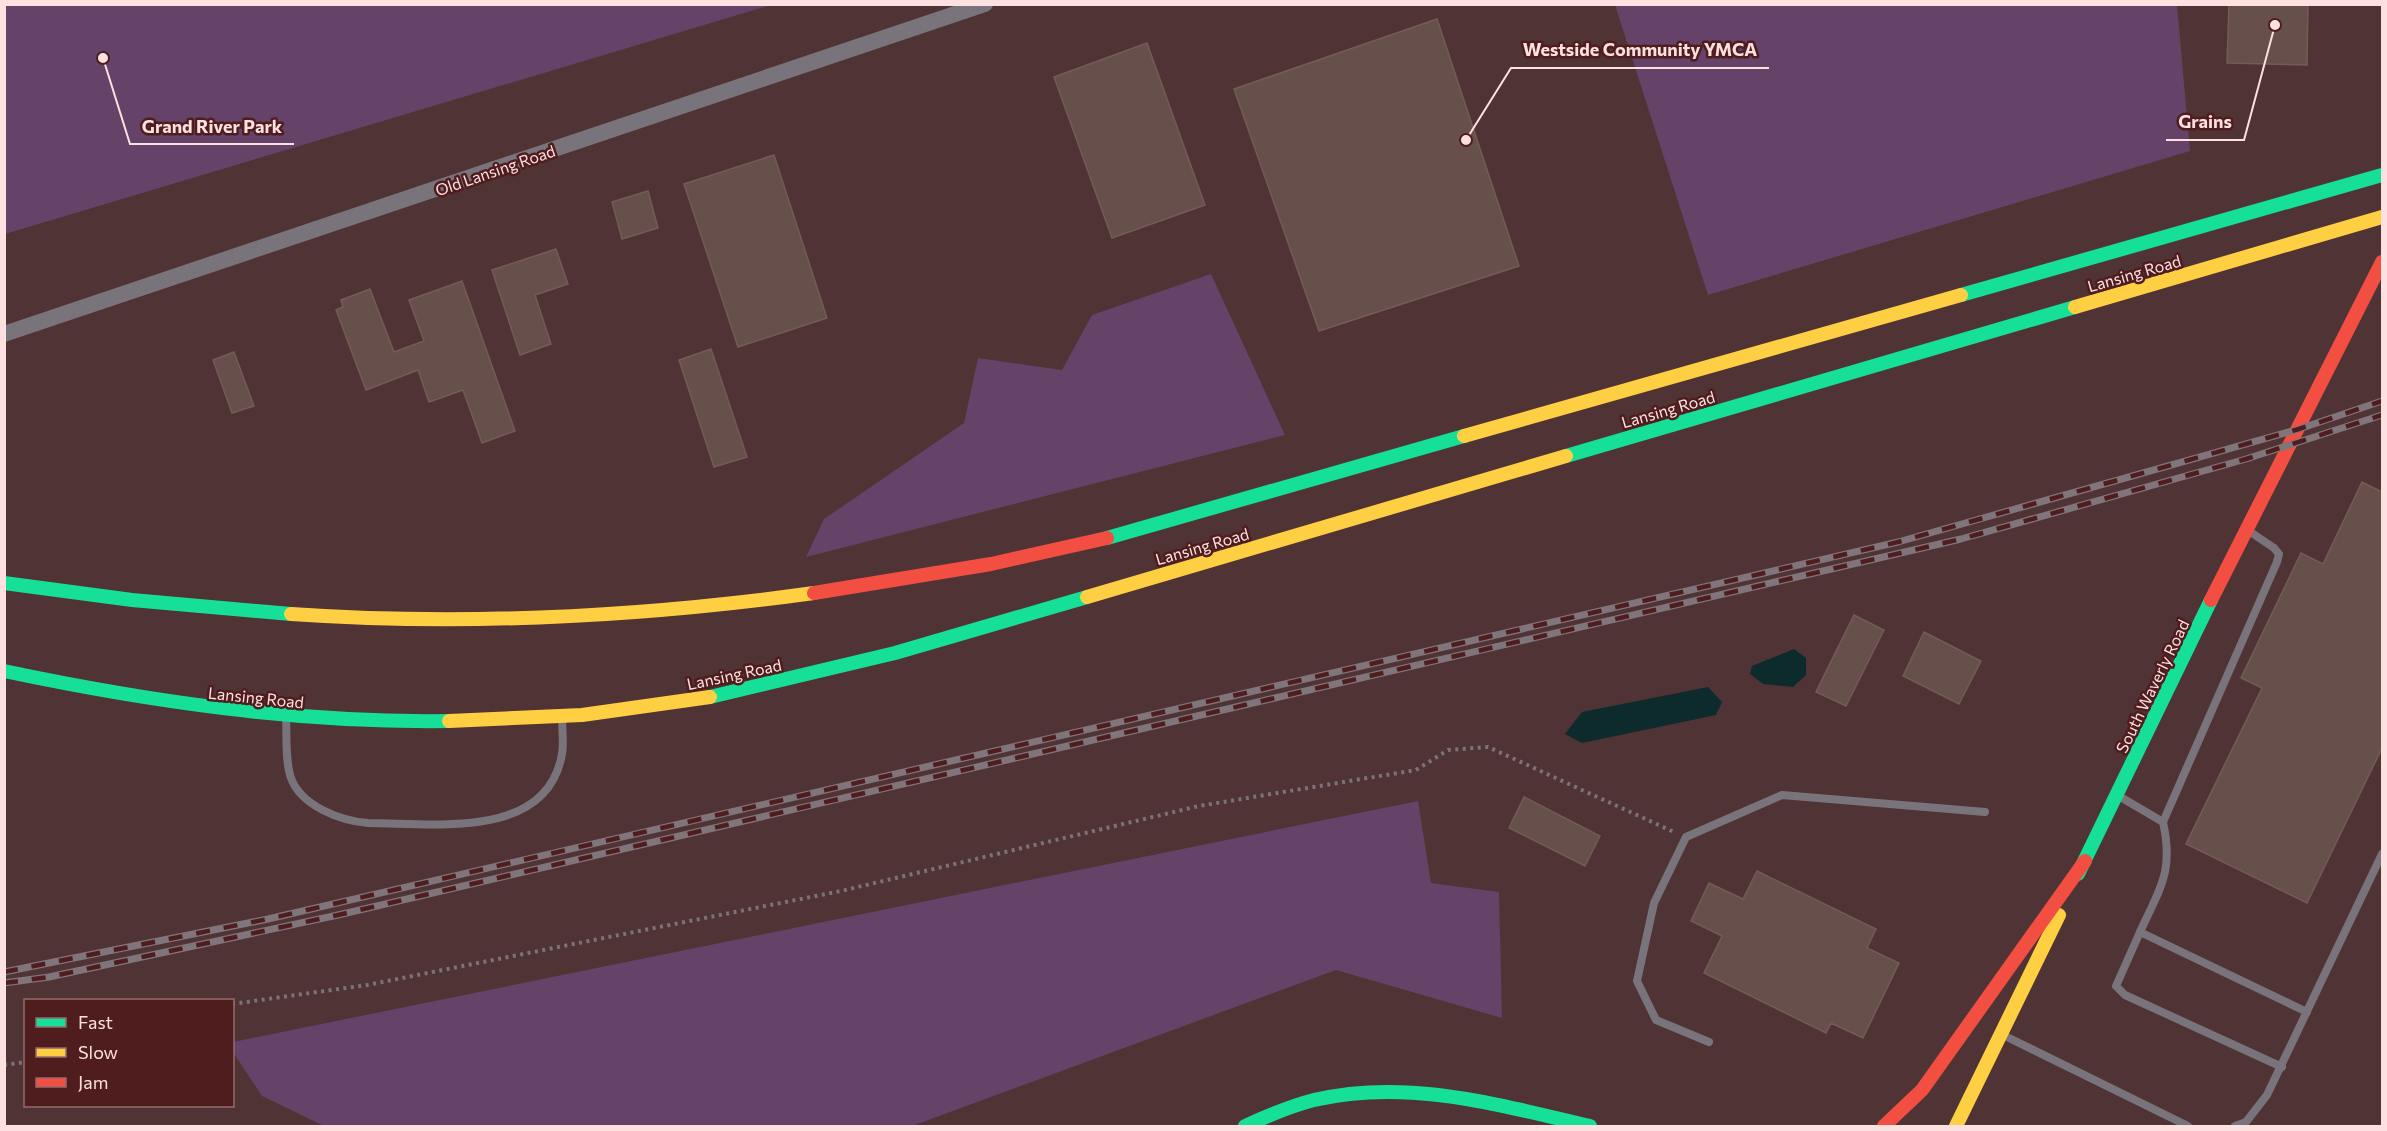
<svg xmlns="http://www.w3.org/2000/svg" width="2387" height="1131" viewBox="0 0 2387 1131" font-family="Commissioner,sans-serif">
<rect width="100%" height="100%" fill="#503334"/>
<!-- green -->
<g fill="#654268">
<path d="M 5,4 L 771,4 L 771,5 L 5,234 Z"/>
<path d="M 1615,5 L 2177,5 L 2190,151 L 1708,295 Z"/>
<path d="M 1211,274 L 1285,435 L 806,557 L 824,519 L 964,423 L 978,358 L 1062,370 L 1092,315 Z"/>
<path d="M 1418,801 L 1431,883 L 1499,892 L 1502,1018 L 1336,970 L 912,1126 L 324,1126 L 262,1096 L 233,1052 L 233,1042 Z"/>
</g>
<!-- water -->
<g fill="#0d2a2c">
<path d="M 1794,649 L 1806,658 L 1806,675 L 1793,687 L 1763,684 L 1750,674 L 1752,666 Z"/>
<path d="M 1708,687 L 1722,702 L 1716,715 L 1582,743 L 1565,734 L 1582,712 Z"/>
</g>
<!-- building -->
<g fill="#67504c" stroke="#735c58" stroke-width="1.5">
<path d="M 2229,4 L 2308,4 L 2307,65 L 2227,63 Z"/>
<path d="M 1437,19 L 1519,266 L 1319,331 L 1234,89 Z"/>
<path d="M 1147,43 L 1205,205 L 1112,238 L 1054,77 Z"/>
<path d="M 774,155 L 827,318 L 738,347 L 684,184 Z"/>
<path d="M 648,191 L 658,228 L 622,239 L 612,202 Z"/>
<path d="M 556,249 L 568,284 L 535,295 L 551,344 L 520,355 L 492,270 Z"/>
<path d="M 462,281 L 515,431 L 482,443 L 463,390 L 429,402 L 418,370 L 366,390 L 336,310 L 343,307 L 341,300 L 370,289 L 394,352 L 424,341 L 409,300 Z"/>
<path d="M 711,349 L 747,457 L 714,467 L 679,360 Z"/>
<path d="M 234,352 L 254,406 L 232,413 L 213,360 Z"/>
<path d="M 2362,482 L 2382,492 L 2382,748 L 2307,903 L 2186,844 L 2262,688 L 2241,678 L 2301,553 L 2323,564 Z"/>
<path d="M 1854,615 L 1884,630 L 1846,706 L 1816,692 Z"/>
<path d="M 1924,632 L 1981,661 L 1959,704 L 1903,676 Z"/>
<path d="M 1524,797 L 1600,836 L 1585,866 L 1509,828 Z"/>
<path d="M 1757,871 L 1876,929 L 1867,948 L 1899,963 L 1863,1038 L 1831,1023 L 1826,1033 L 1704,973 L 1722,936 L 1691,921 L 1709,883 L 1743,899 Z"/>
</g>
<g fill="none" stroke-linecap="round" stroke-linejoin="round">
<!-- path -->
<g stroke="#7a7378" stroke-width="4" stroke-dasharray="3 4.5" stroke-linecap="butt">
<path d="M 232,1004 L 367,985 L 841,891 L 1199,806 L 1416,770 L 1448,750 L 1488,747 L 1674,832"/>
<path d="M 4,1065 L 26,1062"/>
</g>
<!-- lane -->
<g stroke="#79747b" stroke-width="8">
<path d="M 286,717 C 287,736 285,761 291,778 C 301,806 341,821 368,823 C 432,823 547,841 562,754 C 564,743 562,729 562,717"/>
<path d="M 2117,795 L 2163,822 L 2277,562 L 2279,554 L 2274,548 L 2246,529"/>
<path d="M 2163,822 C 2174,872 2160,888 2140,932 L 2307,1012"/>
<path d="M 2140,932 L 2116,986 L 2125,995 L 2282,1067"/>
<path d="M 2003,1035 L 2188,1126"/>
<path d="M 1709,1042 L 1656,1020 L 1637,981 L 1654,903 L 1686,837 L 1782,795 L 1985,812"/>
<path d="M 2235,1126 L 2246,1122 L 2267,1095 L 2382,854"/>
</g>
<!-- street -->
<path stroke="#79747b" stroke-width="16" d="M 4,334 L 985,4"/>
<!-- fast -->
<g stroke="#16e098" stroke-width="14">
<path d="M 1961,295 L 2382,175"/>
<path d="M 1566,456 L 2075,307"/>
<path d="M 1107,538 L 1464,436"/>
<path d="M 4,583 L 132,600 L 291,614"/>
<path d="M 4,671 C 151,702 298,723 449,721"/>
<path d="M 710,697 L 895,653 L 1087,597"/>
<path d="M 2078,874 L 2211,600"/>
<path d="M 1245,1126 C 1267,1116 1290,1106 1314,1100 C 1407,1078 1499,1105 1590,1126"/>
</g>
<!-- slow -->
<g stroke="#ffcf43" stroke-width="14">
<path d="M 2075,307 L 2382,217"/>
<path d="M 1464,436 L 1961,295"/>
<path d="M 1087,597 L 1566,456"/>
<path d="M 291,614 C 466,626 639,617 814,593"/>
<path d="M 449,721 L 582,715 L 710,697"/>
<path d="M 1956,1126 L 2059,915"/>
</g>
<!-- jam -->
<g stroke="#f24e42" stroke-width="14">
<path d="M 814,593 L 991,564 L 1107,538"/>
<path d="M 2211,600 L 2382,262"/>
<path d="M 1884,1126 L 1922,1090 L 2085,861"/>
</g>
<!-- rail casing -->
<g stroke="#7f757a" stroke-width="7">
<g id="rail">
<path d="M 4,972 L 268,919 L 1898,542 L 2299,429 L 2382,401"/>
<path d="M 4,983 L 49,977 L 338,915 L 1961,539 L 2246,459 L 2382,415"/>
</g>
</g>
<!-- rail -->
<use href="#rail" stroke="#501d1f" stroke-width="4.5" stroke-dasharray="14" stroke-linecap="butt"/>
</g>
<g text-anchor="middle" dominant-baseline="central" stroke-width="5" stroke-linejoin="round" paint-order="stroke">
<!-- street labels -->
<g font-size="16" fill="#fde1e0" stroke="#501d1f">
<text transform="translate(495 170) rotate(-19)">Old Lansing Road</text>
<text transform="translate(2134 273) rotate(-16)">Lansing Road</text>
<text transform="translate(1668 409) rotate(-16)">Lansing Road</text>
<text transform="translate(1202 546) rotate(-16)">Lansing Road</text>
<text transform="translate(734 674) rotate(-12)">Lansing Road</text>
<text transform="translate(2152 686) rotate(-64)">South Waverly Road</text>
<text transform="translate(256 697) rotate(6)">Lansing Road</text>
</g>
</g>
<!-- callouts -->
<path fill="none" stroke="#fde1e0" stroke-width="2" d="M1466 140L1511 68H1769M2275 25L2244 140H2166M103 58L130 144H294"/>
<g fill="#fde1e0" stroke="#501d1f" stroke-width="2">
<circle cx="1466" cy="140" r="6"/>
<circle cx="2275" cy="25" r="6"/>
<circle cx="103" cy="58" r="6"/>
</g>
<g font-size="18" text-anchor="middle" font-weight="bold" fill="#fde1e0" stroke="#501d1f" stroke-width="5" stroke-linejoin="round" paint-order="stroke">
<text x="1640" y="56">Westside Community YMCA</text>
<text x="2205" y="128">Grains</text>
<text x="212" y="133">Grand River Park</text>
</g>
<!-- border -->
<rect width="2387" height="1131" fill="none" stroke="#fde1e0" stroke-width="12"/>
<!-- legend -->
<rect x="24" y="999" width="210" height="108" fill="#501d1f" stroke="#956b6c" stroke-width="1.5"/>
<rect x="36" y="1018" width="30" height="9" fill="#16e098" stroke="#956b6c" stroke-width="1.5"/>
<text x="78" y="1029" font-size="18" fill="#fde1e0">Fast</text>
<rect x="36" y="1048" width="30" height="9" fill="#ffcf43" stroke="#956b6c" stroke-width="1.5"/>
<text x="78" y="1059" font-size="18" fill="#fde1e0">Slow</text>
<rect x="36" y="1078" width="30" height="9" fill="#f24e42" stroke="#956b6c" stroke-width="1.5"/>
<text x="78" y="1089" font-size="18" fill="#fde1e0">Jam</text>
</svg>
